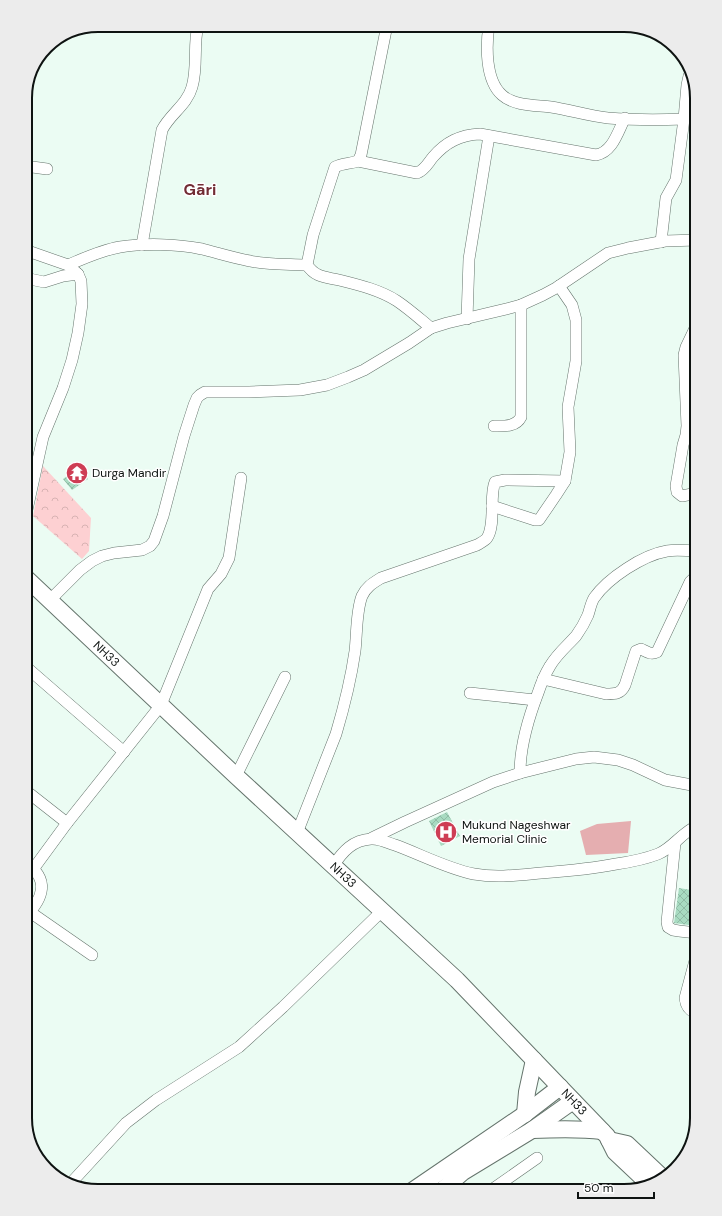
<svg xmlns="http://www.w3.org/2000/svg" width="722" height="1216" viewBox="0 0 722 1216" font-family="'DM Sans',sans-serif">
<defs>
<pattern id="park-crowns" width="20" height="18" patternUnits="userSpaceOnUse"><rect width="20" height="18" fill="#fdd0d2"/><path d="M2 6a3 3 0 1 1 6 0M12 15a3 3 0 1 1 6 0" fill="none" stroke="#d8b2b3"/></pattern>
<pattern id="building-cross-hatch" width="8" height="8" patternUnits="userSpaceOnUse"><rect width="8" height="8" fill="#a8dbc1"/><path d="M0 0l8 8M0 8l8-8" fill="none" stroke="#8fbba5"/></pattern>
</defs>
<rect width="100%" height="100%" fill="#ebfcf3"/>
<!-- park -->
<path fill="url(#park-crowns)" d="M 43,466 L 91,518 L 89,551 L 82,559 L 33,516 Z"/>
<!-- water -->
<path fill="#e5aeb0" d="M 631,821 L 628,853 L 586,855 L 580,831 L 597,824 Z"/>
<!-- building -->
<g fill="url(#building-cross-hatch)">
<path d="M 79,467 L 88,479 L 72,490 L 63,479 Z"/>
<path d="M 447,812 L 460,836 L 441,846 L 429,821 Z"/>
<path d="M 679,888 L 697,891 L 697,918 L 696,926 L 674,923 Z"/>
</g>
<g fill="none" stroke-linecap="round" stroke-linejoin="round">
<!-- minor casing -->
<g stroke="#65746c" stroke-width="12">
<g id="minor">
<path d="M 387,25 L 361,155 L 358,161 C 350,164 343,163 335,167 L 313,235 L 307,265 C 316,278 326,277 339,280 C 359,285 380,290 397,301 C 409,309 420,319 431,328"/>
<path d="M 489,25 C 486,45 485,80 502,95 C 514,106 536,105 551,107 C 570,110 589,116 608,118 C 633,120 659,120 684,119"/>
<path d="M 686,106 L 697,106"/>
<path d="M 358,161 L 417,173 C 425,170 428,163 433,157 C 446,142 460,135 480,134 L 596,155 C 613,152 618,131 625,118"/>
<path d="M 25,166 L 47,169"/>
<path d="M 661,242 L 666,198 L 676,180 L 684,119 L 687,85 L 689,76 L 691,71"/>
<path d="M 142,245 L 162,130 C 170,114 187,105 192,87 C 198,67 193,45 198,25"/>
<path d="M 68,265 C 85,258 102,250 120,247 C 145,243 177,244 202,249 C 218,253 234,258 250,261 C 268,265 288,264 307,265"/>
<path d="M 25,278 L 44,282 L 63,276 L 78,274"/>
<path d="M 467,319 L 469,259 L 489,136"/>
<path d="M 494,426 C 504,426 516,427 521,417 L 521,305"/>
<path d="M 697,493 L 682,496 L 677,492 L 676,486 L 683,445 L 686,435 L 687,426 L 684,355 L 686,347 L 697,324"/>
<path d="M 492,506 L 535,520 L 539,520 L 556,495 L 565,481 L 570,452 L 568,407 L 576,361 L 576,320 L 572,305 L 559,286"/>
<path d="M 25,519 L 43,437 L 63,388 L 72,360 L 78,333 L 82,304 L 81,281 L 78,274 L 68,265 L 25,250"/>
<path d="M 50,600 L 80,570 L 92,561 L 102,556 L 114,553 L 142,550 L 150,546 L 154,541 L 163,516 L 184,436 L 194,405 L 197,398 L 200,395 L 205,392 L 249,392 L 300,390 L 327,385 L 348,377 L 364,370 L 409,343 L 431,328 L 447,323 L 510,308 L 521,305 L 543,295 L 556,288 L 608,253 L 628,248 L 665,241 L 697,240"/>
<path d="M 25,666 L 124,752"/>
<path d="M 543,679 L 606,694 C 615,694 621,694 625,685 L 636,651 L 641,649 C 647,652 651,655 657,652 L 690,582 L 693,579 L 697,577"/>
<path d="M 470,693 L 535,700"/>
<path d="M 520,773 C 520,745 528,719 538,693 C 541,684 545,674 550,666 C 557,654 567,646 576,636 C 581,629 585,622 588,615 C 590,609 591,603 594,598 C 608,578 643,555 667,551 C 677,549 687,551 697,551"/>
<path d="M 236,776 L 285,677"/>
<path d="M 25,790 L 67,823 L 34,868"/>
<path d="M 67,823 L 161,705 L 208,589 L 221,574 L 229,558 L 241,478"/>
<path d="M 297,833 L 336,734 C 344,707 351,679 355,651 C 357,635 356,611 362,596 C 366,587 373,583 381,578 L 477,545 C 480,543 485,541 487,538 C 496,525 489,495 495,482 L 505,480 L 565,481"/>
<path d="M 372,838 L 405,822 L 493,782 L 520,773 L 576,759 L 594,757 L 618,760 L 633,765 L 665,780 L 697,786"/>
<path d="M 675,843 L 667,922 L 668,927 L 673,930 L 679,931 L 697,933"/>
<path d="M 25,862 C 50,879 44,898 25,917"/>
<path d="M 333,866 C 343,851 353,840 371,839 C 379,838 388,843 395,845 C 420,854 448,869 474,874 C 496,878 519,875 541,873 C 567,871 591,869 616,864 C 630,862 645,859 658,854 C 673,848 682,832 697,826"/>
<path d="M 30,912 L 92,955"/>
<path d="M 697,1013 C 689,1011 686,1006 685,998 L 697,953"/>
<path d="M 71,1183 L 126,1123 L 156,1100 L 239,1047 L 283,1007 L 382,911"/>
<path d="M 490,1191 L 537,1158"/>
</g>
</g>
<!-- secondary casing -->
<g stroke="#65746c" stroke-width="18">
<g id="secondary">
<path id="s1" d="M 25,577 L 236,776 L 457,980 L 607,1136 L 615,1152 L 650,1185"/>
<path d="M 525,1114 L 527,1092 L 534,1060"/>
<path d="M 532,1130 C 555,1129 578,1128 602,1131"/>
<path d="M 609,1140 L 627,1144 L 663,1178"/>
<path d="M 412,1191 L 525,1114 L 560,1087"/>
<path d="M 441,1191 L 463,1172 L 532,1130 L 573,1101"/>
</g>
</g>
<!-- minor -->
<use href="#minor" stroke="#fff" stroke-width="11"/>
<!-- secondary -->
<use href="#secondary" stroke="#fff" stroke-width="16"/>
</g>
<!-- icons -->
<defs>
<g id="temple-disc" transform="scale(1.15)"><circle r="9.5" fill="#ce3d54" stroke="#fff"/><path d="M0-6L5-2H3V0L6.5 2.5H4V6H1.5V3h-3V6H-4V2.5H-6.5L-3 0V-2H-5Z" fill="#fff"/></g>
<g id="hospital-disc" transform="scale(1.15)"><circle r="9.5" fill="#ce3d54" stroke="#fff"/><path d="M-5-5h3v3.5h4V-5h3V5h-3V1.5h-4V5h-3Z" fill="#fff"/></g>
</defs>
<g fill-rule="evenodd">
<use href="#temple-disc" x="77" y="473"/>
<use href="#hospital-disc" x="446" y="832"/>
</g>
<g text-anchor="middle" dominant-baseline="central" stroke-width="3" stroke-linejoin="round" paint-order="stroke">
<!-- poi labels -->
<g font-size="12" fill="#0e1311" stroke="#fff" text-anchor="start">
<text x="92" y="473">Durga Mandir</text>
<text x="462" y="825">Mukund Nageshwar<tspan x="462" dy="14">Memorial Clinic</tspan></text>
</g>
<!-- street labels -->
<g font-size="12" fill="#0e1311" stroke="#fff">
<text stroke="none"><textPath href="#s1" startOffset="112">NH33</textPath></text>
<text stroke="none"><textPath href="#s1" startOffset="436">NH33</textPath></text>
<text stroke="none"><textPath href="#s1" startOffset="760">NH33</textPath></text>
</g>
<!-- district labels -->
<g font-size="16" font-weight="bold" fill="#722c34" stroke="#fff">
<text x="200" y="189">Gāri</text>
</g>
</g>
<!-- crop -->
<path d="M0 0H722V1216H0ZM98 32H624A66 66 0 0 1 690 98V1118A66 66 0 0 1 624 1184H98A66 66 0 0 1 32 1118V98A66 66 0 0 1 98 32Z" fill="#ececec" fill-rule="evenodd"/>
<path fill="none" stroke="#0e1311" stroke-width="2" d="M98 32H624A66 66 0 0 1 690 98V1118A66 66 0 0 1 624 1184H98A66 66 0 0 1 32 1118V98A66 66 0 0 1 98 32Z"/>
<!-- scale -->
<path d="M578 1192v6h76v-6" fill="none" stroke="#0e1311" stroke-width="2"/>
<text x="584" y="1192" font-size="12" fill="#0e1311" stroke="#ffffff" stroke-width="3" paint-order="stroke">50 m</text>
</svg>
